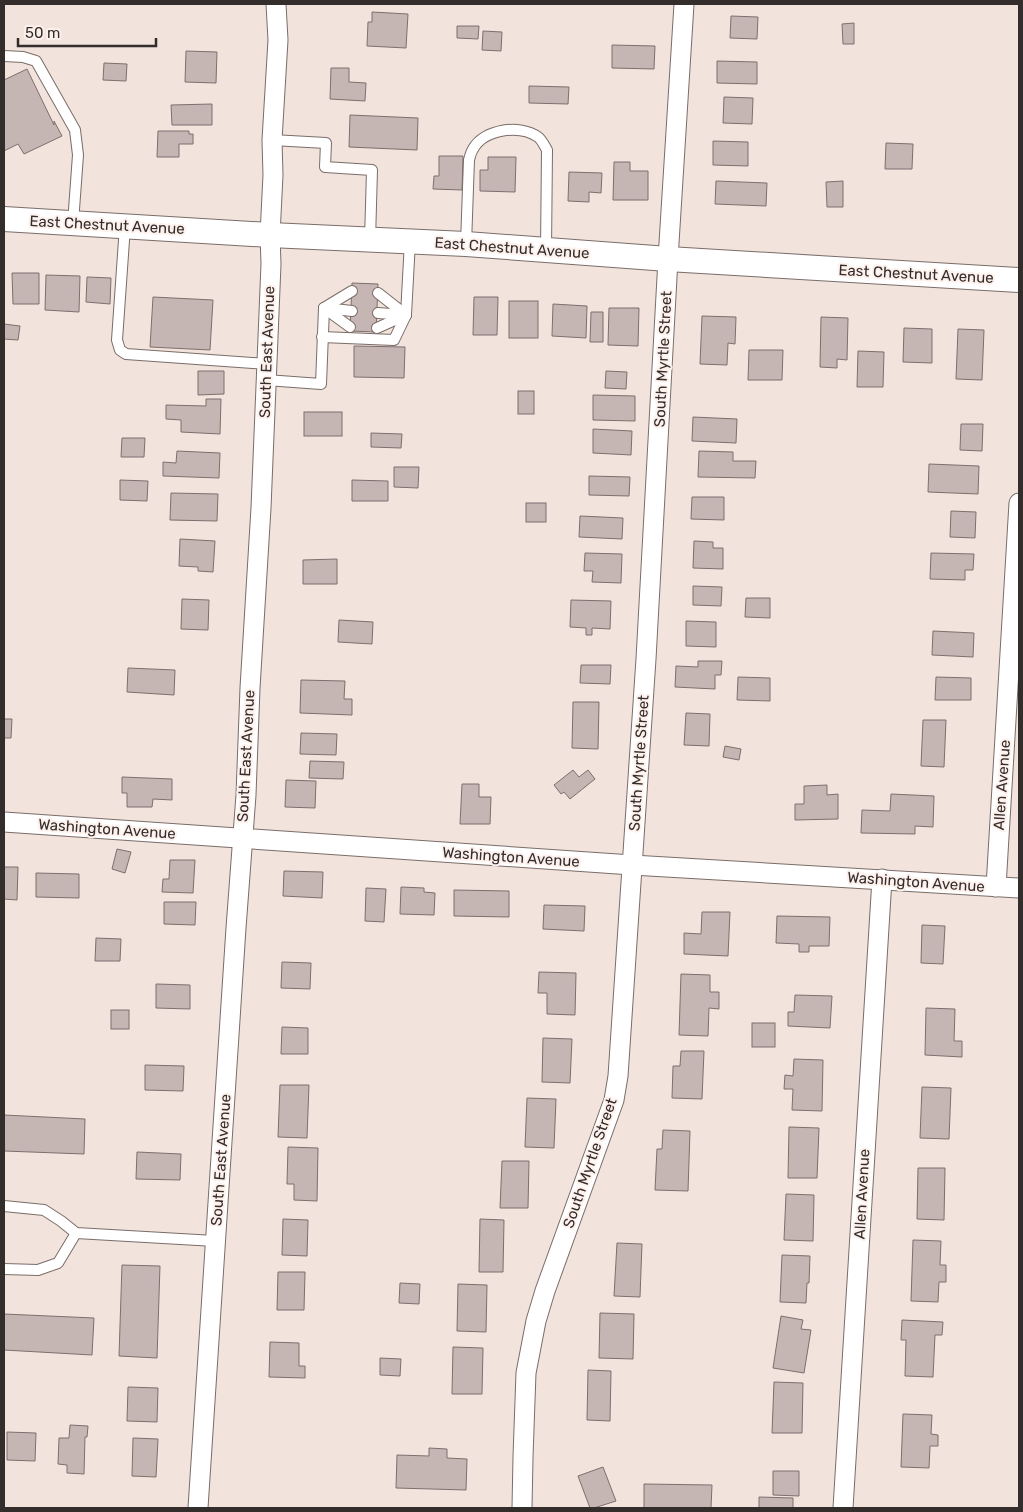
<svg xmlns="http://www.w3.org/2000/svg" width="1023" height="1512" viewBox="0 0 1023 1512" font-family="Rubik,sans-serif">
<rect width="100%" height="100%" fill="#f3e3dd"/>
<!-- building -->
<g fill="#c5b5b3" stroke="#7e6f6e">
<path d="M 372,12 L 408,14 L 406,48 L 367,46 L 368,22 L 372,22 Z"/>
<path d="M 731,16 L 758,17 L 757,39 L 730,38 Z"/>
<path d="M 854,23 L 854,44 L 843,44 L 842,24 Z"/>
<path d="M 457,26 L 479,26 L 478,39 L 457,38 Z"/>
<path d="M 483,31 L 502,32 L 501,51 L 482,50 Z"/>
<path d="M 612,45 L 655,46 L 654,69 L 612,68 Z"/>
<path d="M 186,51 L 217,52 L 216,83 L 185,82 Z"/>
<path d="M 717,61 L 757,62 L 757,84 L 717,83 Z"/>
<path d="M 104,63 L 127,64 L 126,81 L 103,80 Z"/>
<path d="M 331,68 L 349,68 L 349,82 L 366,83 L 365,101 L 330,99 Z"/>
<path d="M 27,69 L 54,125 L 54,121 L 62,136 L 24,154 L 18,144 L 4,151 L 4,80 Z"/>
<path d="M 529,86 L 569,87 L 568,104 L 529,103 Z"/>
<path d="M 724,97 L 753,98 L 752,124 L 723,123 Z"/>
<path d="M 212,104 L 212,125 L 172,125 L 171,105 Z"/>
<path d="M 350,115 L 418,118 L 417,150 L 349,147 Z"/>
<path d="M 158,131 L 189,131 L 189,134 L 193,134 L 193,144 L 179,144 L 179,157 L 157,157 Z"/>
<path d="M 713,141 L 748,142 L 748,166 L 713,165 Z"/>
<path d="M 886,143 L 913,144 L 912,169 L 885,169 Z"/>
<path d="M 439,156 L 463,156 L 462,190 L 433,189 L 434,176 L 439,176 Z"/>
<path d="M 488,157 L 516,157 L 515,192 L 480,191 L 480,170 L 488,170 Z"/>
<path d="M 614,162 L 630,162 L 630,171 L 648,171 L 648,200 L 613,200 Z"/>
<path d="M 569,172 L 602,173 L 601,193 L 589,192 L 589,202 L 568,201 Z"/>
<path d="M 716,181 L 767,183 L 766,206 L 715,204 Z"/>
<path d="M 843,181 L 843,207 L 827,207 L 826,182 Z"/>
<path d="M 12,273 L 39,273 L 39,304 L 13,304 Z"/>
<path d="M 46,275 L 80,276 L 79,312 L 45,310 Z"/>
<path d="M 87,277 L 111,278 L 110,304 L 86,302 Z"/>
<path d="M 352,283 L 378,284 L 376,332 L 350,331 Z"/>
<path d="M 153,297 L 213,300 L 210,350 L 150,347 Z"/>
<path d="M 474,297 L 498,297 L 497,335 L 473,335 Z"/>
<rect x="509" y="301" width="29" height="37"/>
<path d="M 553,304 L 587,306 L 586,338 L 552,336 Z"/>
<path d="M 609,308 L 639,308 L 638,346 L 608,345 Z"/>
<path d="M 591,312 L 603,312 L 603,342 L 590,342 Z"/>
<path d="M 702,316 L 736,317 L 735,344 L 728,343 L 727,365 L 700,364 Z"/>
<path d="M 821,317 L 848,318 L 847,360 L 837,359 L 837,368 L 820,367 Z"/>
<path d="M 4,324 L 20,326 L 18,340 L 4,339 Z"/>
<path d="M 904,328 L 932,329 L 932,363 L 903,362 Z"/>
<path d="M 958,329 L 984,330 L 982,380 L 956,379 Z"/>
<path d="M 354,346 L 405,347 L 404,378 L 354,377 Z"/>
<path d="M 749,350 L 783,350 L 782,380 L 748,380 Z"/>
<path d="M 858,351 L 884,352 L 883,387 L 857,387 Z"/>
<path d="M 198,371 L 224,371 L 224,394 L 198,395 Z"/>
<path d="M 606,371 L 627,372 L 626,389 L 605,388 Z"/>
<rect x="518" y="391" width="16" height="23"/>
<path d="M 593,395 L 635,396 L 635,421 L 593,420 Z"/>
<path d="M 206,399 L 221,399 L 220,434 L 181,432 L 181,420 L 166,419 L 166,405 L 206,406 Z"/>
<rect x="304" y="412" width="38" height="24"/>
<path d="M 693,417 L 737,419 L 736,443 L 692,441 Z"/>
<path d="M 961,424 L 983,424 L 982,451 L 960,450 Z"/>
<path d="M 593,429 L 632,431 L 631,455 L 593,453 Z"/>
<path d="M 371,433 L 402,434 L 401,448 L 371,447 Z"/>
<path d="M 122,438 L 145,438 L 144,457 L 121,457 Z"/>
<path d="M 177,451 L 220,453 L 219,478 L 163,476 L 163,462 L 176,463 Z"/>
<path d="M 699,451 L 733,452 L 733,461 L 756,461 L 755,478 L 698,477 Z"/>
<path d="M 929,464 L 979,466 L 978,494 L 928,492 Z"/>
<path d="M 394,467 L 419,467 L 418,488 L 394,487 Z"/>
<path d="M 589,476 L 630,477 L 629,496 L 589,495 Z"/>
<path d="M 120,480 L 148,481 L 147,501 L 120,500 Z"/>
<path d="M 352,480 L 388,481 L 388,501 L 352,501 Z"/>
<path d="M 171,493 L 218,494 L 217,521 L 170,520 Z"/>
<path d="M 692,497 L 724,497 L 724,520 L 691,519 Z"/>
<rect x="526" y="503" width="20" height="19"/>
<path d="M 951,511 L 976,512 L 975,538 L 950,537 Z"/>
<path d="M 580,516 L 623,518 L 622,539 L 579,537 Z"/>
<path d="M 180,539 L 215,541 L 213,572 L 198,571 L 198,567 L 179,566 Z"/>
<path d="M 694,541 L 713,542 L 713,548 L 723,548 L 723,569 L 693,568 Z"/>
<path d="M 585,553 L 622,554 L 621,583 L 592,582 L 593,571 L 584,571 Z"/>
<path d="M 931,553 L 974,554 L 973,570 L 965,570 L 965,580 L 930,579 Z"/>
<path d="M 337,559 L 337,584 L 303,584 L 303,560 Z"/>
<path d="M 693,586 L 722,587 L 721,606 L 693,605 Z"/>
<path d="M 746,598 L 770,598 L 770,618 L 745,617 Z"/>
<path d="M 182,599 L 209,600 L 208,630 L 181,629 Z"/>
<path d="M 571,600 L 611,601 L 610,629 L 592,628 L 592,635 L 586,635 L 586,628 L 570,627 Z"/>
<path d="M 339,620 L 373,622 L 372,644 L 338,642 Z"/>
<path d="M 686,621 L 716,622 L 716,647 L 686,646 Z"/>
<path d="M 933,631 L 974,633 L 973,657 L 932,655 Z"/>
<path d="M 698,661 L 722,661 L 721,675 L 715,675 L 715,689 L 675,687 L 676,666 L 698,667 Z"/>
<path d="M 581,665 L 611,665 L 610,684 L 580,683 Z"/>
<path d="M 128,668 L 175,670 L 174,695 L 127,692 Z"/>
<path d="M 738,677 L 770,678 L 770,701 L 737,700 Z"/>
<path d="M 936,677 L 971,678 L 971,700 L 935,700 Z"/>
<path d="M 301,680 L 345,681 L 344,699 L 352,699 L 352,715 L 300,713 Z"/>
<path d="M 573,702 L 599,702 L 598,749 L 572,748 Z"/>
<path d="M 686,713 L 710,714 L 709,746 L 684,745 Z"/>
<path d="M 4,719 L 12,719 L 11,738 L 4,738 Z"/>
<path d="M 923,720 L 946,720 L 944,767 L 921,766 Z"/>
<path d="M 301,733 L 337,734 L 336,755 L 300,754 Z"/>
<path d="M 725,746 L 741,749 L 739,760 L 723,757 Z"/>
<path d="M 310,761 L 344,762 L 343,779 L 309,778 Z"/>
<path d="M 573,770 L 579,777 L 588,770 L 595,779 L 570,799 L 564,792 L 561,794 L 554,785 Z"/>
<path d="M 122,777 L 172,779 L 172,800 L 153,799 L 152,807 L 127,807 L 127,793 L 122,793 Z"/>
<path d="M 286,780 L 316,781 L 315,808 L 285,807 Z"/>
<path d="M 462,784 L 479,784 L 479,797 L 491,797 L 490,824 L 460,824 Z"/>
<path d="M 827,785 L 827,795 L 838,794 L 838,819 L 795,820 L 795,804 L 804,804 L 804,786 Z"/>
<path d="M 891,794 L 934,796 L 933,827 L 915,826 L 915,834 L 861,833 L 862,810 L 890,811 Z"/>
<path d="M 117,849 L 131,852 L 125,873 L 112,869 Z"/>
<path d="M 170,860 L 195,860 L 193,893 L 162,892 L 163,879 L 169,879 Z"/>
<path d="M 4,867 L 18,867 L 17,900 L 4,899 Z"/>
<path d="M 284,871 L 323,872 L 322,898 L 283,896 Z"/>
<path d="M 36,873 L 79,874 L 79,898 L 36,897 Z"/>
<path d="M 401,887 L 424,888 L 424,892 L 435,893 L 434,915 L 400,914 Z"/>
<path d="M 366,888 L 386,889 L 384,922 L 365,921 Z"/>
<path d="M 454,890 L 509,891 L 509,917 L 454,916 Z"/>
<path d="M 164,902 L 196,902 L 195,925 L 164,924 Z"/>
<path d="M 544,905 L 585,906 L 584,931 L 543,929 Z"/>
<path d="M 702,912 L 730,912 L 728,956 L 684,954 L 684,933 L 701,934 Z"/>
<path d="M 777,916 L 830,917 L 829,946 L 809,946 L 809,952 L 799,952 L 799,944 L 776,943 Z"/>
<path d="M 922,925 L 945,926 L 943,964 L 921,963 Z"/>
<path d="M 96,938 L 121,939 L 120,961 L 95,961 Z"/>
<path d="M 282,962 L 311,963 L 310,989 L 281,988 Z"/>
<path d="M 539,972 L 576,973 L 575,1015 L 547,1014 L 547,993 L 538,993 Z"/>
<path d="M 681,974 L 710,975 L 710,992 L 719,992 L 719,1009 L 709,1008 L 708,1036 L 679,1035 Z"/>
<path d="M 156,984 L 190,985 L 190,1009 L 156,1008 Z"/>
<path d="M 795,995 L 832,996 L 830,1028 L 788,1026 L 788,1012 L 794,1012 Z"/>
<path d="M 926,1008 L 955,1009 L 954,1041 L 962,1041 L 962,1057 L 925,1055 Z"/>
<rect x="111" y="1010" width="18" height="19"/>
<rect x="752" y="1023" width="23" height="24"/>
<path d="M 282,1027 L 308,1028 L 308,1054 L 281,1054 Z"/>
<path d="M 543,1038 L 572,1039 L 570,1083 L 542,1082 Z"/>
<path d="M 681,1051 L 704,1051 L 702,1099 L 672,1098 L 673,1066 L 680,1066 Z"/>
<path d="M 794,1059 L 823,1060 L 822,1111 L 792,1110 L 793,1089 L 784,1089 L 785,1075 L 793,1076 Z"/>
<path d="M 145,1065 L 184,1066 L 183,1091 L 145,1090 Z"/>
<path d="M 280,1085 L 309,1085 L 307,1138 L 278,1137 Z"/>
<path d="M 922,1087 L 951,1088 L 949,1139 L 920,1138 Z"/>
<path d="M 527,1098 L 556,1099 L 554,1148 L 525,1147 Z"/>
<path d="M 4,1115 L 85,1119 L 84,1154 L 4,1151 Z"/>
<path d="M 789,1127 L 819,1128 L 817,1178 L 788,1178 Z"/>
<path d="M 663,1130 L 690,1131 L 688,1191 L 655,1190 L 657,1149 L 662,1149 Z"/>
<path d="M 288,1147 L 318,1148 L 317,1201 L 294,1200 L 294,1184 L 287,1184 Z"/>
<path d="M 137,1152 L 181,1154 L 180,1180 L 136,1179 Z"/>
<path d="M 502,1161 L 529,1161 L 528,1208 L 500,1208 Z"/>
<path d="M 918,1168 L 945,1168 L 944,1220 L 917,1219 Z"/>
<path d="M 786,1194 L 814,1195 L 813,1241 L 784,1240 Z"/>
<path d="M 283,1219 L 308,1220 L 307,1256 L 282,1255 Z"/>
<path d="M 480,1219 L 504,1220 L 503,1272 L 479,1272 Z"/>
<path d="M 913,1240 L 941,1241 L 940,1265 L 946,1265 L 946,1282 L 939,1282 L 938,1302 L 911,1301 Z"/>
<path d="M 617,1243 L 642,1244 L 640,1297 L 614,1296 Z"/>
<path d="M 782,1255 L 810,1256 L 809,1283 L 807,1283 L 806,1303 L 780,1302 Z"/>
<path d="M 122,1265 L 160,1266 L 157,1358 L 119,1356 Z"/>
<path d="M 278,1272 L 305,1272 L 304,1310 L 277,1310 Z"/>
<path d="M 400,1283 L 420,1284 L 419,1304 L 399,1303 Z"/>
<path d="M 458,1284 L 487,1285 L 486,1332 L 457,1331 Z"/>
<path d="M 600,1313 L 634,1314 L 633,1359 L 599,1358 Z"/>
<path d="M 4,1314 L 94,1318 L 92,1355 L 4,1350 Z"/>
<path d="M 781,1316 L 803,1320 L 801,1329 L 811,1330 L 804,1373 L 773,1368 Z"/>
<path d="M 902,1320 L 943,1322 L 942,1335 L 935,1335 L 933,1377 L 905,1376 L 906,1340 L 901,1340 Z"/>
<path d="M 270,1342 L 299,1343 L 299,1366 L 305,1366 L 305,1378 L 269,1377 Z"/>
<path d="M 453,1347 L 483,1348 L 482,1394 L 452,1394 Z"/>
<path d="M 380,1358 L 401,1359 L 400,1376 L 380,1375 Z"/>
<path d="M 588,1370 L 611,1371 L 610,1421 L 587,1420 Z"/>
<path d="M 774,1382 L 803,1383 L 802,1433 L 772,1433 Z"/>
<path d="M 128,1387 L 158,1388 L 157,1422 L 127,1421 Z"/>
<path d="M 903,1414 L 932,1415 L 931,1434 L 938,1435 L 938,1446 L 930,1446 L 929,1468 L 901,1467 Z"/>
<path d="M 70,1425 L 88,1426 L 87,1437 L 85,1437 L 84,1474 L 67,1473 L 67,1465 L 58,1464 L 59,1438 L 69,1438 Z"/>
<path d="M 7,1432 L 36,1433 L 35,1461 L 7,1460 Z"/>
<path d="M 133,1438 L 158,1439 L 156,1477 L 132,1476 Z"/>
<path d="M 429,1448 L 447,1449 L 447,1458 L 467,1459 L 466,1490 L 396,1488 L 397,1455 L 429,1456 Z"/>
<path d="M 603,1467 L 616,1501 L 594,1508 L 590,1508 L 578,1476 Z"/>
<path d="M 773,1471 L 799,1471 L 799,1496 L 773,1495 Z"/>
<path d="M 644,1484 L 712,1485 L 711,1508 L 644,1508 Z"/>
<path d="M 759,1497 L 793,1498 L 793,1508 L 759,1508 Z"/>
</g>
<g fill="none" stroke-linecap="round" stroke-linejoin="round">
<!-- service casing -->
<g stroke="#7a6d68" stroke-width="12">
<g id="service">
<path d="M 4,56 L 23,57 L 36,61 L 75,130 L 78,155 L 73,223"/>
<path d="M 272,140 L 326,143 L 325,167 L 372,170 L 370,240"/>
<path d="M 125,226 L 117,340 L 120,350 L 126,354 L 267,364"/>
<path d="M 466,244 L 469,160 C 470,156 471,152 473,149 C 484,129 520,124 538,137 C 542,140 544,145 547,150 L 546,249"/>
<path d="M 378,293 L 406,315"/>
<path d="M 324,308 L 352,291"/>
<path d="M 324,308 L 350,327"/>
<path d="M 325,308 L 352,311"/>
<path d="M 378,313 L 404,315"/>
<path d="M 377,328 L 406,315"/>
<path d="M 322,337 L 394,340 L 406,315 L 410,241"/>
<path d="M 266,380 L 321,384 L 324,308"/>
<path d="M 4,1206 L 44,1210 L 61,1221 L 76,1233 L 215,1241"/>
<path d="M 4,1269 L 38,1270 L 58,1263 L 76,1233"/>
</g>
</g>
<!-- minor casing -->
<g stroke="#7a6d68" stroke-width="21">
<g id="minor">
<path d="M 4,822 L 632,865 L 1019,888"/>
<path d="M 996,887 L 1019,503"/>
<path d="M 198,1508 L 236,928 L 246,795 L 250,688 L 261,508 L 271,264 L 270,235 L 273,175 L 272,140 L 278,40 L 276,4"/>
<path d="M 522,1508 L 523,1457 L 526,1373 L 536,1321 L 545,1291 L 614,1100 L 618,1076 L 646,659 L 668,259 L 684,4"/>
<path d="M 843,1508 L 882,879"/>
</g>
</g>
<!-- tertiary casing -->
<g stroke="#7a6d68" stroke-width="26">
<path id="tertiary" d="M 4,219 L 270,235 L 466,244 L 668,259 L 1019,280"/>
</g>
<!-- service -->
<use href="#service" stroke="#fff" stroke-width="10"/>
<!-- minor -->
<use href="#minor" stroke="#fff" stroke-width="19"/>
<!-- tertiary -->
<use href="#tertiary" stroke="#fff" stroke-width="24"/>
</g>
<g text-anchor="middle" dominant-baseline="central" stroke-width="4" stroke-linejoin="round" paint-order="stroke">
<!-- street labels -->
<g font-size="15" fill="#332d2b" stroke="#fef1ec">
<text transform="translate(107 225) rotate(3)">East Chestnut Avenue</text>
<text transform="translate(512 248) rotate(4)">East Chestnut Avenue</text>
<text transform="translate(916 274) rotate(3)">East Chestnut Avenue</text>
<text transform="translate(267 352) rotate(-88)">South East Avenue</text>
<text transform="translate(663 359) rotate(-87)">South Myrtle Street</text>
<text transform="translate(246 756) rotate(-87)">South East Avenue</text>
<text transform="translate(639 763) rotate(-86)">South Myrtle Street</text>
<text transform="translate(1002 785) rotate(-86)">Allen Avenue</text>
<text transform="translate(107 829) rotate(4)">Washington Avenue</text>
<text transform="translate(511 857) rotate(4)">Washington Avenue</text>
<text transform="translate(916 882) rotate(4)">Washington Avenue</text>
<text transform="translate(221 1160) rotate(-86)">South East Avenue</text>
<text transform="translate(590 1163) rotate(-71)">South Myrtle Street</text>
<text transform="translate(862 1194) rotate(-87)">Allen Avenue</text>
</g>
</g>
<!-- border -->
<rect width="1023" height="1512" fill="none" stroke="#332d2b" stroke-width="10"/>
<!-- scale -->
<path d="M18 38v8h138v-8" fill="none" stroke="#332d2b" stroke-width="2.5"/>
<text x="25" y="38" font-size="15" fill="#332d2b" stroke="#fef1ec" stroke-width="4" paint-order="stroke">50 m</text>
</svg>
